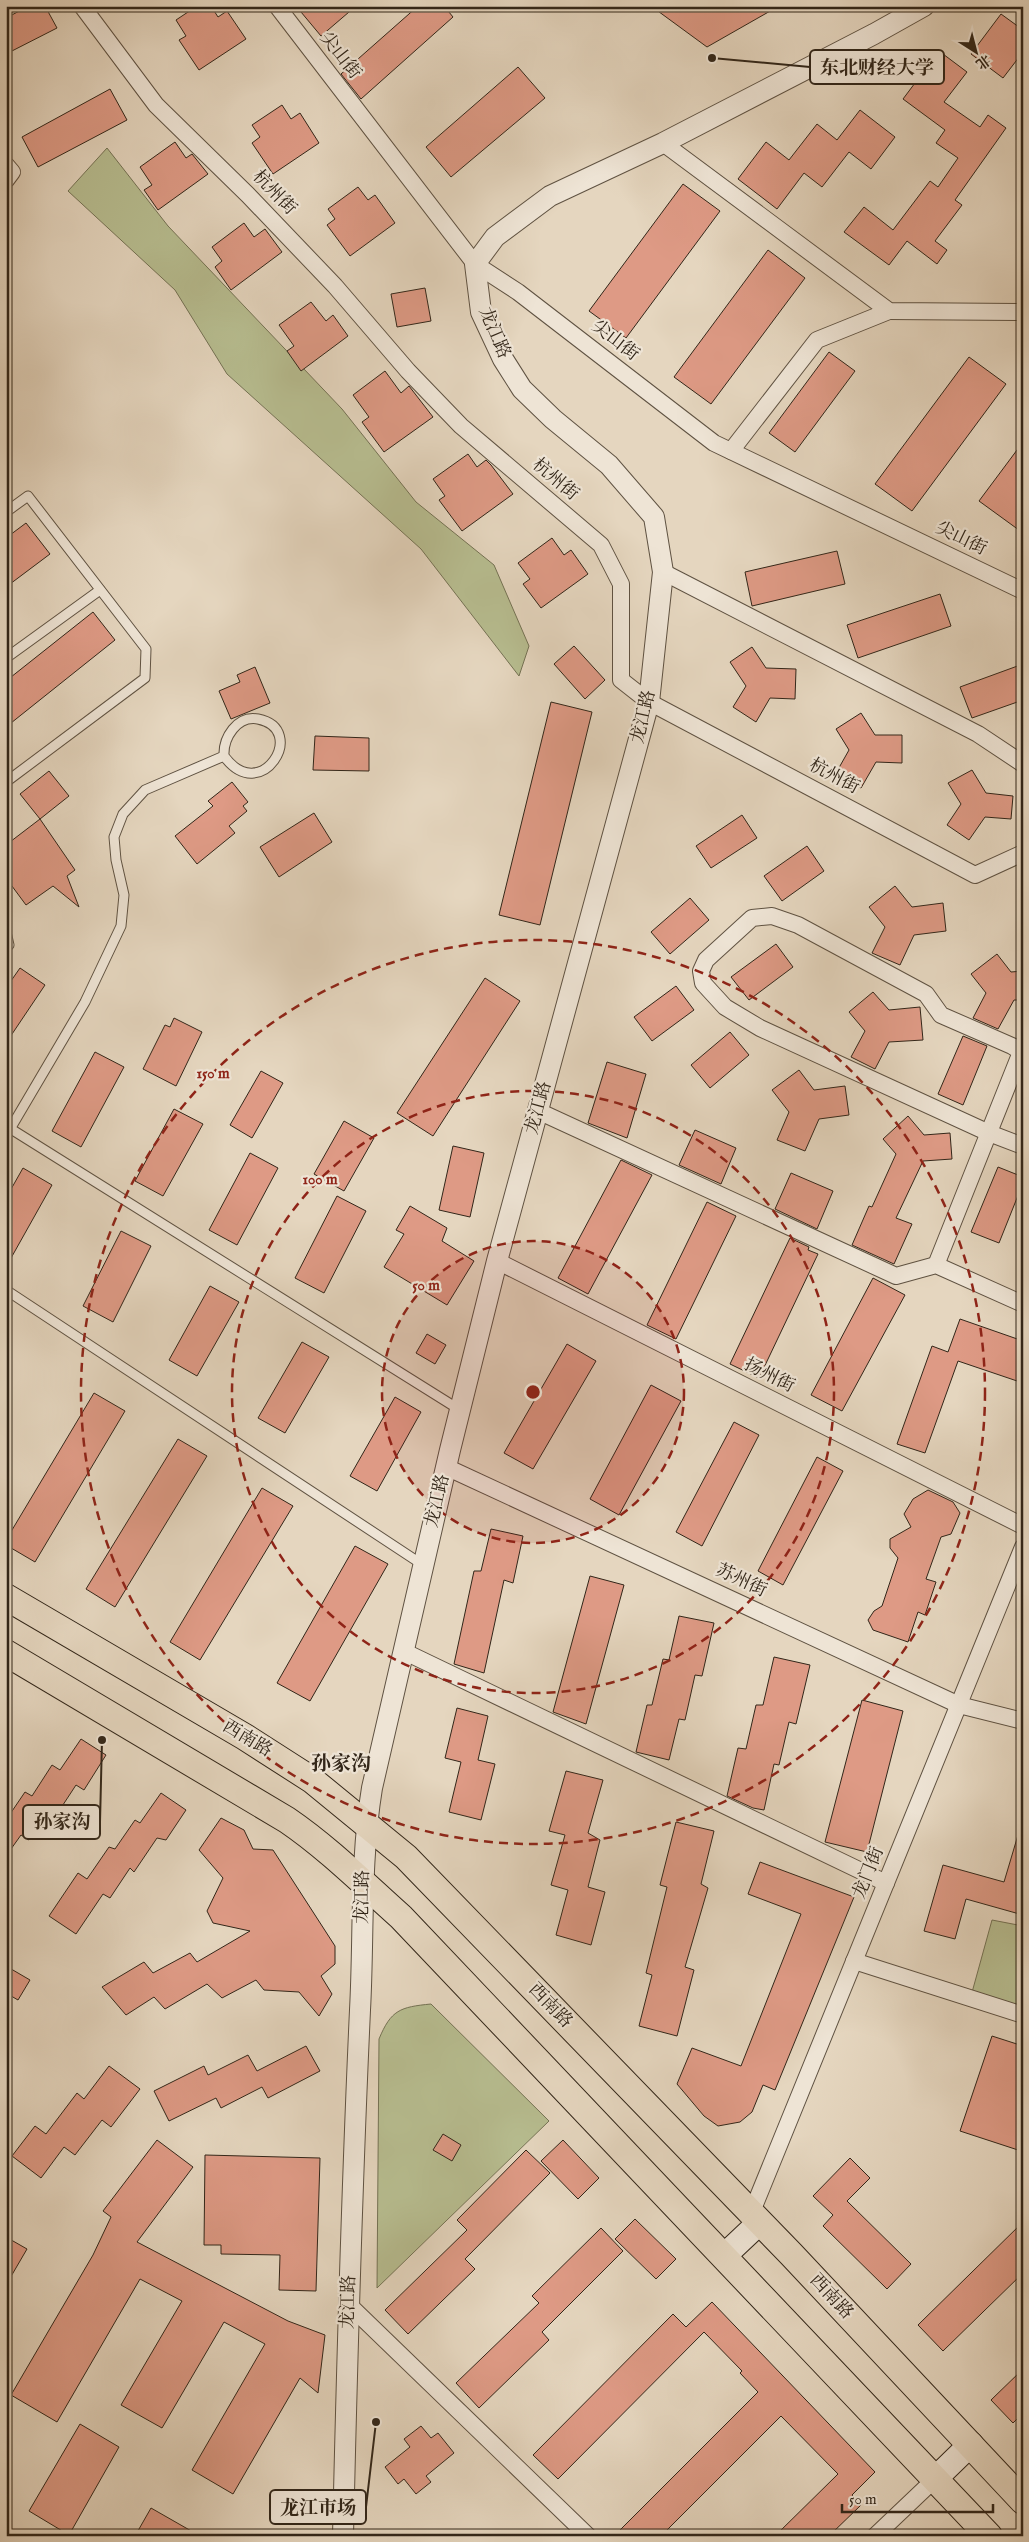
<svg xmlns="http://www.w3.org/2000/svg" width="1029" height="2542" viewBox="0 0 1029 2542" font-family="'IM FELL English','Noto Serif SC',serif">
<rect width="100%" height="100%" fill="#e5d6bf"/>
<filter id="stains"><feTurbulence type="fractalNoise" baseFrequency=".004" numOctaves="4"/><feColorMatrix values="0 0 0 0 .2 0 0 0 0 .09 0 0 0 0 .02 0 0 0 .5 -.17"/></filter>
<radialGradient id="worn" r=".72"><stop offset=".6" stop-color="#630" stop-opacity="0"/><stop offset="1" stop-color="#630" stop-opacity=".3"/></radialGradient>
<!-- green -->
<g fill="#b7bd90" stroke="#747254">
<path d="M 107,148 L 168,226 L 342,409 L 416,502 L 494,565 L 529,646 L 519,676 L 421,549 L 227,374 L 175,290 L 68,191 Z"/>
<path d="M 992,1920 L 1023,1926 L 1023,2012 L 971,1996 Z"/>
<path d="M 431,2004 L 549,2121 L 377,2288 L 379,2039 C 391,2010 400,2007 431,2004 Z"/>
</g>
<!-- building -->
<g fill="#de9a85" stroke="#322619">
<path d="M 29,6 L 45,6 L 57,28 L 6,54 L 6,18 Z"/>
<path d="M 197,6 L 211,6 L 218,17 L 227,11 L 246,39 L 199,70 L 179,40 L 186,36 L 176,20 Z"/>
<path d="M 296,6 L 356,6 L 321,36 Z"/>
<path d="M 418,6 L 444,6 L 453,17 L 361,99 L 341,74 Z"/>
<path d="M 651,6 L 779,6 L 707,47 Z"/>
<path d="M 1001,14 L 1023,30 L 1023,52 L 1003,78 L 971,54 Z"/>
<path d="M 939,51 L 967,72 L 944,102 L 980,127 L 988,115 L 1006,128 L 955,200 L 962,205 L 935,241 L 947,250 L 937,264 L 907,241 L 889,265 L 844,232 L 864,207 L 893,230 L 930,181 L 938,187 L 958,158 L 936,143 L 945,130 L 903,99 Z"/>
<path d="M 518,67 L 545,98 L 451,177 L 426,147 Z"/>
<path d="M 110,89 L 127,120 L 38,167 L 22,137 Z"/>
<path d="M 282,105 L 291,119 L 300,113 L 319,143 L 273,174 L 252,143 L 260,137 L 252,125 Z"/>
<path d="M 860,110 L 895,137 L 871,169 L 849,152 L 822,187 L 804,173 L 777,209 L 738,179 L 766,142 L 789,160 L 817,124 L 837,140 Z"/>
<path d="M 175,142 L 186,158 L 192,154 L 208,174 L 158,210 L 144,190 L 152,185 L 140,167 Z"/>
<path d="M 683,184 L 720,211 L 626,338 L 589,311 Z"/>
<path d="M 358,187 L 368,200 L 375,195 L 395,223 L 350,256 L 327,225 L 335,219 L 328,209 Z"/>
<path d="M 244,223 L 254,237 L 265,229 L 282,252 L 231,290 L 215,267 L 222,261 L 212,247 Z"/>
<path d="M 768,250 L 805,278 L 711,404 L 674,377 Z"/>
<path d="M 425,288 L 431,321 L 397,327 L 391,294 Z"/>
<path d="M 311,302 L 326,321 L 333,315 L 348,336 L 301,371 L 287,351 L 294,346 L 279,325 Z"/>
<path d="M 829,352 L 855,371 L 795,452 L 769,433 Z"/>
<path d="M 969,357 L 1006,384 L 912,511 L 875,484 Z"/>
<path d="M 385,371 L 401,393 L 409,386 L 433,417 L 384,452 L 362,422 L 369,417 L 353,395 Z"/>
<path d="M 1023,442 L 1023,533 L 979,501 Z"/>
<path d="M 468,454 L 477,467 L 486,460 L 491,465 L 513,494 L 462,531 L 439,500 L 445,496 L 433,479 Z"/>
<path d="M 26,523 L 50,554 L 6,587 L 6,538 Z"/>
<path d="M 552,538 L 564,555 L 571,550 L 588,574 L 541,608 L 523,584 L 530,579 L 518,563 Z"/>
<path d="M 837,551 L 845,584 L 752,606 L 745,572 Z"/>
<path d="M 940,594 L 951,626 L 858,658 L 847,625 Z"/>
<path d="M 93,612 L 115,640 L 6,727 L 6,681 Z"/>
<path d="M 574,646 L 605,680 L 585,699 L 554,664 Z"/>
<path d="M 752,647 L 766,668 L 796,669 L 795,699 L 770,698 L 756,722 L 733,707 L 746,686 L 730,662 Z"/>
<path d="M 1023,664 L 1023,700 L 972,718 L 960,687 Z"/>
<path d="M 255,667 L 270,703 L 231,719 L 219,691 L 240,682 L 237,675 Z"/>
<path d="M 551,702 L 592,712 L 540,925 L 499,915 Z"/>
<path d="M 861,713 L 875,735 L 902,735 L 902,763 L 876,762 L 861,788 L 836,773 L 849,750 L 836,729 Z"/>
<path d="M 315,736 L 369,738 L 369,771 L 313,770 Z"/>
<path d="M 972,770 L 986,793 L 1013,796 L 1011,819 L 985,817 L 969,840 L 947,825 L 961,804 L 948,783 Z"/>
<path d="M 49,771 L 69,796 L 40,819 L 20,794 Z"/>
<path d="M 232,782 L 248,802 L 243,806 L 247,811 L 229,826 L 235,833 L 197,864 L 175,836 L 213,806 L 208,801 Z"/>
<path d="M 314,813 L 332,842 L 279,877 L 260,847 Z"/>
<path d="M 742,815 L 757,838 L 711,868 L 696,846 Z"/>
<path d="M 40,819 L 75,870 L 67,876 L 79,907 L 53,886 L 26,905 L 6,878 L 6,845 Z"/>
<path d="M 807,846 L 824,871 L 782,901 L 764,876 Z"/>
<path d="M 895,886 L 912,907 L 943,903 L 946,931 L 914,935 L 900,965 L 872,953 L 885,927 L 869,907 Z"/>
<path d="M 690,898 L 709,920 L 670,954 L 651,932 Z"/>
<path d="M 776,944 L 793,967 L 749,1000 L 731,977 Z"/>
<path d="M 997,954 L 1011,972 L 1023,971 L 1023,1000 L 1014,1000 L 998,1029 L 973,1018 L 986,993 L 971,974 Z"/>
<path d="M 20,968 L 45,985 L 6,1043 L 6,988 Z"/>
<path d="M 485,978 L 520,1001 L 433,1136 L 397,1113 Z"/>
<path d="M 676,986 L 694,1010 L 652,1041 L 634,1017 Z"/>
<path d="M 873,992 L 889,1010 L 920,1007 L 923,1040 L 889,1042 L 875,1069 L 851,1057 L 865,1031 L 849,1012 Z"/>
<path d="M 174,1018 L 202,1032 L 176,1086 L 143,1069 L 165,1025 L 170,1027 Z"/>
<path d="M 730,1032 L 749,1055 L 710,1088 L 691,1065 Z"/>
<path d="M 963,1036 L 987,1046 L 963,1105 L 938,1094 Z"/>
<path d="M 95,1052 L 124,1067 L 81,1147 L 52,1131 Z"/>
<path d="M 607,1062 L 646,1074 L 627,1138 L 588,1123 Z"/>
<path d="M 799,1070 L 814,1090 L 845,1086 L 849,1115 L 819,1119 L 805,1151 L 777,1140 L 789,1112 L 772,1090 Z"/>
<path d="M 261,1071 L 283,1083 L 252,1138 L 230,1125 Z"/>
<path d="M 174,1109 L 203,1124 L 163,1196 L 135,1181 Z"/>
<path d="M 908,1116 L 924,1135 L 950,1133 L 952,1159 L 923,1161 L 896,1218 L 912,1224 L 894,1264 L 852,1245 L 869,1206 L 872,1207 L 896,1154 L 883,1139 Z"/>
<path d="M 344,1121 L 374,1138 L 344,1191 L 314,1174 Z"/>
<path d="M 695,1130 L 736,1148 L 721,1184 L 679,1165 Z"/>
<path d="M 453,1146 L 484,1153 L 470,1217 L 439,1210 Z"/>
<path d="M 250,1153 L 278,1168 L 237,1245 L 209,1230 Z"/>
<path d="M 621,1160 L 652,1175 L 588,1294 L 558,1278 Z"/>
<path d="M 998,1167 L 1023,1177 L 1023,1183 L 999,1243 L 971,1232 Z"/>
<path d="M 23,1168 L 52,1185 L 6,1267 L 6,1198 Z"/>
<path d="M 791,1173 L 833,1191 L 817,1229 L 775,1209 Z"/>
<path d="M 337,1196 L 366,1211 L 324,1293 L 295,1278 Z"/>
<path d="M 707,1202 L 736,1216 L 676,1339 L 647,1325 Z"/>
<path d="M 410,1206 L 447,1228 L 442,1241 L 474,1261 L 447,1305 L 384,1267 L 404,1234 L 396,1230 Z"/>
<path d="M 121,1231 L 151,1246 L 113,1322 L 83,1306 Z"/>
<path d="M 790,1238 L 809,1247 L 808,1250 L 818,1254 L 759,1378 L 730,1364 Z"/>
<path d="M 873,1278 L 905,1295 L 842,1411 L 811,1395 Z"/>
<path d="M 210,1286 L 239,1302 L 197,1376 L 169,1360 Z"/>
<path d="M 960,1319 L 1023,1341 L 1023,1383 L 958,1361 L 925,1453 L 897,1444 L 932,1346 L 948,1352 Z"/>
<path d="M 427,1334 L 446,1345 L 435,1364 L 416,1353 Z"/>
<path d="M 302,1342 L 329,1357 L 285,1433 L 258,1418 Z"/>
<path d="M 567,1344 L 596,1361 L 533,1469 L 504,1453 Z"/>
<path d="M 651,1385 L 681,1401 L 619,1515 L 590,1499 Z"/>
<path d="M 94,1393 L 125,1411 L 35,1562 L 6,1545 L 6,1540 Z"/>
<path d="M 395,1397 L 421,1412 L 377,1491 L 350,1476 Z"/>
<path d="M 734,1422 L 759,1435 L 702,1546 L 676,1532 Z"/>
<path d="M 178,1439 L 207,1456 L 115,1607 L 86,1589 Z"/>
<path d="M 817,1457 L 843,1471 L 783,1585 L 758,1571 Z"/>
<path d="M 262,1488 L 293,1506 L 200,1660 L 170,1642 Z"/>
<path d="M 928,1490 L 953,1502 L 960,1513 L 951,1534 L 941,1537 L 926,1579 L 936,1582 L 925,1615 L 918,1612 L 908,1642 L 873,1630 L 868,1620 L 874,1611 L 882,1606 L 898,1558 L 890,1548 L 890,1539 L 911,1527 L 904,1514 L 913,1499 Z"/>
<path d="M 491,1529 L 523,1536 L 513,1583 L 504,1580 L 484,1673 L 454,1664 L 474,1571 L 481,1571 Z"/>
<path d="M 355,1546 L 388,1564 L 310,1701 L 277,1683 Z"/>
<path d="M 590,1576 L 624,1585 L 586,1724 L 553,1712 Z"/>
<path d="M 679,1616 L 714,1623 L 702,1676 L 695,1675 L 685,1720 L 679,1719 L 669,1760 L 636,1752 L 647,1705 L 652,1705 L 663,1659 L 669,1660 Z"/>
<path d="M 774,1657 L 810,1665 L 796,1724 L 789,1722 L 779,1765 L 774,1764 L 764,1810 L 753,1808 L 727,1796 L 738,1748 L 746,1749 L 756,1705 L 763,1705 Z"/>
<path d="M 862,1700 L 903,1711 L 867,1852 L 825,1842 Z"/>
<path d="M 457,1708 L 488,1716 L 478,1760 L 495,1764 L 481,1820 L 449,1812 L 461,1762 L 445,1758 Z"/>
<path d="M 81,1739 L 106,1755 L 84,1790 L 76,1785 L 57,1814 L 50,1809 L 29,1840 L 21,1835 L 6,1856 L 6,1820 L 25,1792 L 32,1796 L 52,1765 L 60,1770 Z"/>
<path d="M 566,1771 L 603,1780 L 588,1833 L 600,1840 L 588,1887 L 605,1892 L 591,1945 L 556,1935 L 568,1890 L 551,1885 L 565,1835 L 549,1831 Z"/>
<path d="M 161,1793 L 186,1810 L 166,1840 L 157,1838 L 134,1872 L 130,1868 L 110,1898 L 103,1894 L 76,1934 L 49,1916 L 78,1873 L 87,1879 L 109,1847 L 115,1849 L 135,1820 L 140,1823 Z"/>
<path d="M 221,1818 L 244,1830 L 253,1849 L 273,1850 L 335,1946 L 335,1964 L 321,1976 L 332,1994 L 319,2016 L 299,1992 L 264,1990 L 256,1980 L 222,1998 L 207,1984 L 165,2009 L 154,1997 L 126,2015 L 102,1987 L 144,1962 L 153,1973 L 190,1953 L 197,1962 L 250,1931 L 213,1923 L 207,1911 L 223,1878 L 199,1850 Z"/>
<path d="M 676,1822 L 714,1831 L 701,1884 L 708,1888 L 685,1967 L 694,1970 L 677,2036 L 639,2026 L 652,1975 L 646,1973 L 667,1887 L 660,1885 Z"/>
<path d="M 1018,1835 L 1023,1835 L 1023,1915 L 966,1899 L 955,1939 L 924,1931 L 943,1865 L 1004,1882 Z"/>
<path d="M 760,1862 L 854,1897 L 775,2090 L 763,2085 L 752,2112 L 740,2122 L 718,2126 L 704,2116 L 677,2084 L 692,2048 L 741,2066 L 801,1914 L 748,1894 Z"/>
<path d="M 6,1966 L 30,1980 L 18,2000 L 6,1993 Z"/>
<path d="M 992,2036 L 1023,2046 L 1023,2137 L 1018,2150 L 960,2131 Z"/>
<path d="M 306,2046 L 320,2071 L 268,2098 L 262,2087 L 221,2108 L 216,2098 L 169,2121 L 154,2091 L 204,2066 L 208,2075 L 248,2055 L 257,2071 Z"/>
<path d="M 109,2066 L 140,2089 L 111,2127 L 102,2120 L 75,2155 L 64,2147 L 41,2178 L 12,2156 L 35,2126 L 46,2134 L 77,2093 L 84,2099 Z"/>
<path d="M 443,2134 L 461,2145 L 452,2161 L 433,2150 Z"/>
<path d="M 157,2140 L 193,2167 L 137,2242 L 288,2321 L 325,2335 L 318,2393 L 300,2378 L 233,2494 L 192,2470 L 265,2344 L 224,2322 L 162,2428 L 121,2405 L 182,2301 L 140,2279 L 57,2422 L 11,2395 L 93,2255 L 111,2217 L 103,2211 Z"/>
<path d="M 563,2140 L 599,2178 L 578,2199 L 541,2161 Z"/>
<path d="M 526,2150 L 550,2173 L 465,2259 L 475,2269 L 408,2334 L 385,2310 L 467,2230 L 457,2220 Z"/>
<path d="M 205,2155 L 320,2158 L 316,2291 L 279,2290 L 280,2255 L 221,2254 L 221,2245 L 204,2245 Z"/>
<path d="M 850,2158 L 870,2178 L 847,2201 L 911,2264 L 887,2289 L 823,2226 L 833,2215 L 813,2196 Z"/>
<path d="M 635,2219 L 676,2259 L 656,2279 L 615,2239 Z"/>
<path d="M 1023,2222 L 1023,2273 L 943,2351 L 918,2325 Z"/>
<path d="M 601,2228 L 623,2251 L 542,2332 L 549,2340 L 479,2408 L 456,2383 L 539,2303 L 532,2296 Z"/>
<path d="M 6,2237 L 27,2249 L 6,2285 Z"/>
<path d="M 712,2302 L 875,2472 L 852,2495 L 861,2505 L 829,2536 L 775,2536 L 838,2474 L 781,2416 L 661,2536 L 614,2536 L 758,2392 L 740,2373 L 742,2371 L 704,2332 L 558,2479 L 533,2455 L 673,2314 L 686,2327 Z"/>
<path d="M 1023,2369 L 1023,2413 L 1013,2423 L 991,2400 Z"/>
<path d="M 80,2424 L 119,2447 L 69,2535 L 29,2511 Z"/>
<path d="M 421,2426 L 431,2438 L 438,2433 L 454,2453 L 426,2476 L 431,2482 L 416,2494 L 404,2479 L 398,2484 L 385,2467 L 410,2447 L 404,2439 Z"/>
<path d="M 151,2508 L 200,2536 L 135,2536 Z"/>
</g>
<g fill="none" stroke-linecap="round" stroke-linejoin="round">
<!-- service casing -->
<g stroke="#5f5242" stroke-width="11">
<g id="service">
<path d="M 6,512 L 28,496 L 146,649 L 145,678 L 6,782"/>
<path d="M 6,658 L 100,590"/>
<path d="M 6,932 L 9,945 L 6,948"/>
<path d="M 11,1129 L 460,1410"/>
<path d="M 6,1136 L 85,1002 L 121,926 L 124,895 L 116,860 L 114,837 L 123,814 L 145,790 L 224,756 C 261,807 309,729 258,719 C 237,715 223,738 224,756"/>
<path d="M 6,1290 L 423,1565"/>
</g>
</g>
<!-- minor casing -->
<g stroke="#5f5242" stroke-width="18">
<g id="minor">
<path d="M 82,6 L 156,105 L 248,195 L 335,286 L 408,371 L 461,426 L 601,545 L 621,584 L 621,680 L 649,702 L 975,875 L 1023,853"/>
<path d="M 277,6 L 475,264 L 518,292 L 714,443 L 1023,591"/>
<path d="M 663,143 L 889,311 L 1023,312"/>
<path d="M 6,165 L 12,172 L 6,180"/>
<path d="M 731,451 L 817,340 L 889,311"/>
<path d="M 663,572 L 978,734 L 1023,764"/>
<path d="M 1023,1053 L 1012,1046 L 941,1015 L 926,994 L 798,925 L 772,916 L 752,918 L 706,960 L 701,971 L 703,983 L 725,1007 L 760,1028 L 989,1133 L 1023,1146"/>
<path d="M 538,1111 L 896,1276 L 936,1265 L 1023,1304"/>
<path d="M 497,1261 L 1023,1526"/>
<path d="M 936,1265 L 1021,1052"/>
<path d="M 446,1467 L 959,1705 L 1023,1721"/>
<path d="M 403,1651 L 886,1883"/>
<path d="M 854,1961 L 1023,2015"/>
<path d="M 751,2214 L 1023,1547"/>
<path d="M 348,2304 L 588,2536"/>
<path d="M 875,2536 L 936,2478"/>
</g>
</g>
<!-- tertiary casing -->
<g stroke="#5f5242" stroke-width="22">
<path id="tertiary" d="M 343,2536 C 347,2360 352,2185 360,2010 C 364,1936 360,1861 372,1788 L 450,1450 L 497,1261 L 649,702 L 663,572 L 654,517 L 609,465 L 553,419 L 522,389 L 503,359 L 481,312 L 475,264 L 495,237 L 550,196 L 663,143 L 874,34 L 924,6"/>
</g>
<!-- secondary casing -->
<g stroke="#322619" stroke-width="26">
<g id="secondary">
<path d="M 724,2256 L 759,2223"/>
<path d="M 936,2478 L 971,2444"/>
</g>
</g>
<!-- primary casing -->
<g stroke="#322619" stroke-width="28">
<g id="primary">
<path d="M 6,1597 L 245,1737 L 312,1780 L 406,1857 L 791,2254 L 1023,2501"/>
<path d="M 6,1653 L 287,1820 C 328,1848 364,1884 401,1917 L 989,2536"/>
</g>
</g>
<!-- service -->
<use href="#service" stroke="#eee4d5" stroke-width="9"/>
<!-- minor -->
<use href="#minor" stroke="#eee4d5" stroke-width="16"/>
<!-- tertiary -->
<use href="#tertiary" stroke="#eee4d5" stroke-width="20"/>
<!-- secondary -->
<use href="#secondary" stroke="#eee4d5" stroke-width="24"/>
<!-- primary -->
<use href="#primary" stroke="#e5d6bf" stroke-width="26"/>
</g>
<!-- distance rings -->
<circle cx="533" cy="1392" r="151" fill="#8f2418" fill-opacity=".12"/>
<g fill="none" stroke="#8f2418" stroke-width="2.5" stroke-dasharray="9 6">
<circle cx="533" cy="1392" r="151"/>
<circle cx="533" cy="1392" r="301"/>
<circle cx="533" cy="1392" r="452"/>
</g>
<g text-anchor="middle" dominant-baseline="central" stroke-width="4.5" stroke-linejoin="round" paint-order="stroke">
<!-- street labels -->
<g font-size="18" fill="#322619" stroke="#eee4d5">
<text transform="translate(340 56) rotate(52)">尖山街</text>
<text transform="translate(274 193) rotate(46)">杭州街</text>
<text transform="translate(494 333) rotate(67)">龙江路</text>
<text transform="translate(615 341) rotate(38)">尖山街</text>
<text transform="translate(555 480) rotate(40)">杭州街</text>
<text transform="translate(961 539) rotate(26)">尖山街</text>
<text transform="translate(644 717) rotate(-77)">龙江路</text>
<text transform="translate(834 777) rotate(28)">杭州街</text>
<text transform="translate(539 1108) rotate(-75)">龙江路</text>
<text transform="translate(769 1376) rotate(27)">扬州街</text>
<text transform="translate(438 1501) rotate(-77)">龙江路</text>
<text transform="translate(741 1581) rotate(25)">苏州街</text>
<text transform="translate(247 1739) rotate(31)">西南路</text>
<text transform="translate(869 1873) rotate(-68)">龙门街</text>
<text transform="translate(363 1897) rotate(-89)">龙江路</text>
<text transform="translate(550 2006) rotate(46)">西南路</text>
<text transform="translate(831 2297) rotate(47)">西南路</text>
<text transform="translate(349 2302) rotate(-88)">龙江路</text>
</g>
<!-- quarter labels -->
<g font-size="20" font-weight="bold" fill="#322619" stroke="#eee4d5">
<text x="341" y="1764">孙家沟</text>
</g>
</g>
<circle cx="533" cy="1392" r="8" fill="#8f2418" stroke="#eee4d5" stroke-width="2.5"/>
<g font-size="15" text-anchor="middle" font-weight="bold" fill="#8f2418" stroke="#eee4d5" stroke-width="4.5" stroke-linejoin="round" paint-order="stroke">
<text x="213" y="1078">150 m</text>
<text x="320" y="1184">100 m</text>
<text x="426" y="1290">50 m</text>
</g>
<!-- callouts -->
<path fill="none" stroke="#322619" stroke-width="2" d="M712 58L810 67M102 1740L100 1822M376 2422L366 2507"/>
<g fill="#322619" stroke="#eee4d5" stroke-width="2">
<circle cx="712" cy="58" r="5"/>
<circle cx="102" cy="1740" r="5"/>
<circle cx="376" cy="2422" r="5"/>
</g>
<g fill="#eee4d5" stroke="#322619" stroke-width="2">
<rect x="810" y="50" width="134" height="34" rx="5"/>
<rect x="23" y="1805" width="77" height="34" rx="5"/>
<rect x="270" y="2490" width="96" height="34" rx="5"/>
</g>
<g font-size="19" text-anchor="middle" font-weight="bold" fill="#322619">
<text x="877" y="74">东北财经大学</text>
<text x="62" y="1828">孙家沟</text>
<text x="318" y="2514">龙江市场</text>
</g>
<!-- margin -->
<rect width="1029" height="2542" fill="none" stroke="#e5d6bf" stroke-width="25"/>
<rect x="8" y="8" width="1014" height="2527" fill="none" stroke="#322619" stroke-width="2.5"/>
<rect x="12" y="12" width="1004" height="2517" fill="none" stroke="#322619"/>
<!-- north arrow -->
<g transform="translate(976 52) rotate(144)" stroke="#eee4d5" stroke-width="4" paint-order="stroke">
<path d="M0-4L9 19L0 12L-9 19Z" fill="#322619"/>
<text y="-8" font-size="14" font-weight="bold" text-anchor="middle" fill="#322619">北</text>
</g>
<!-- scale -->
<path d="M842 2504v8h151v-8" fill="none" stroke="#322619" stroke-width="2.5"/>
<text x="849" y="2504" font-size="15" fill="#322619" stroke="#eee4d5" stroke-width="4" paint-order="stroke">50 m</text>
<rect width="100%" height="100%" filter="url(#stains)"/>
<rect width="100%" height="100%" fill="url(#worn)"/>
</svg>
